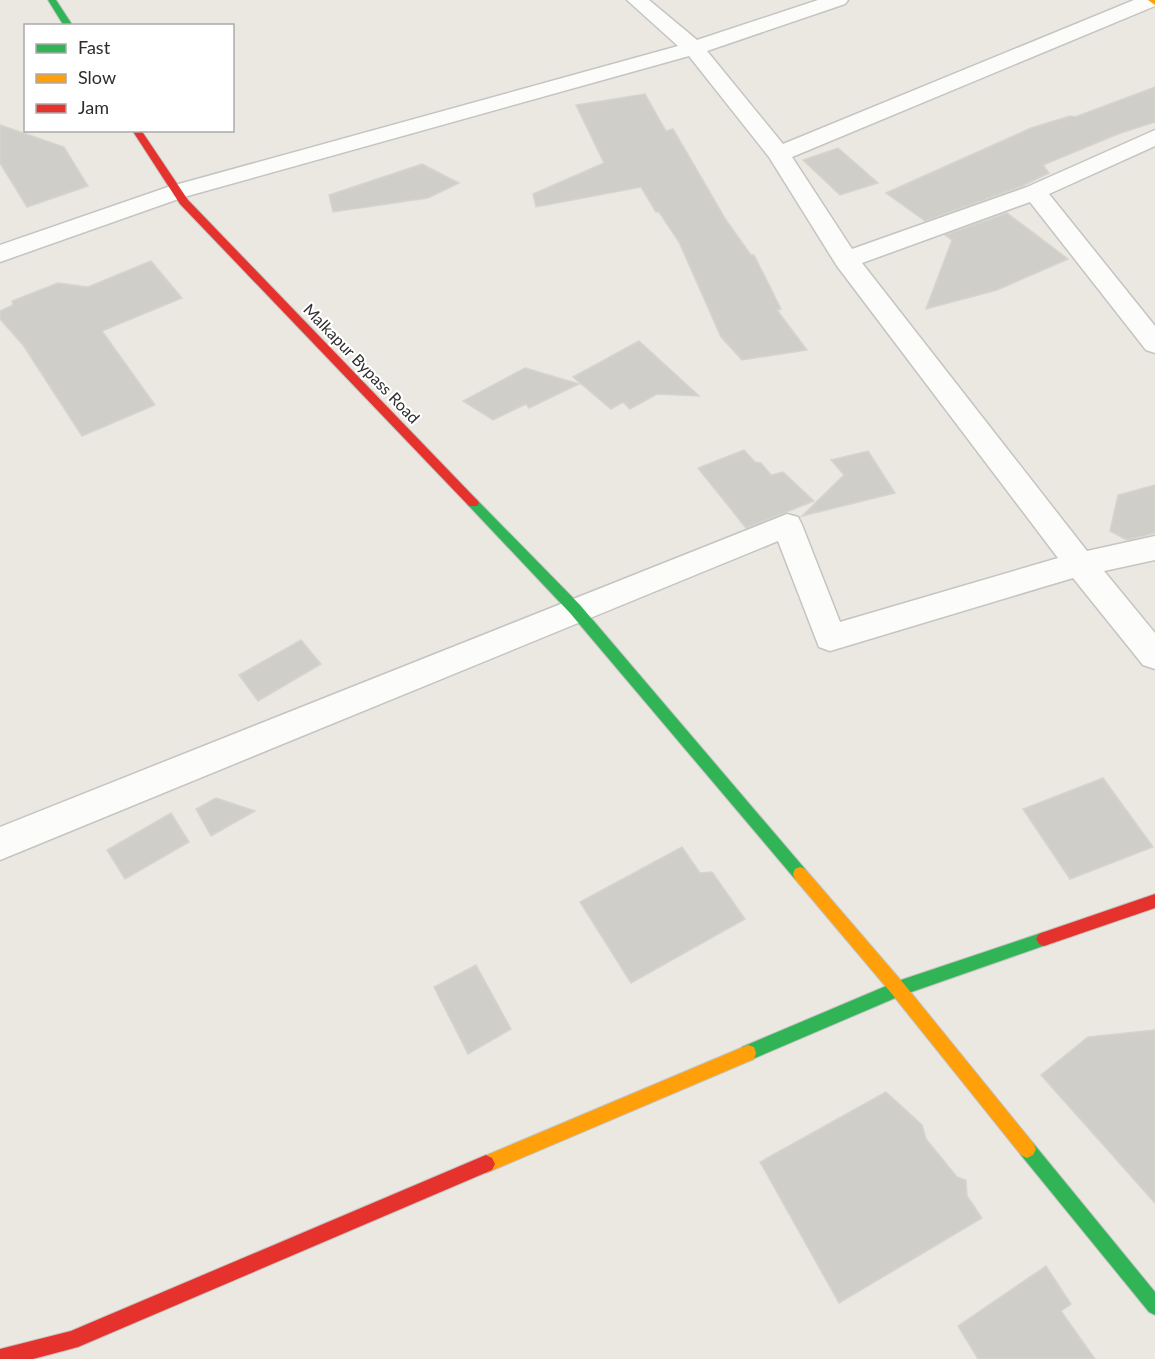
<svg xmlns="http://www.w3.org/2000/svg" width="1155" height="1359" viewBox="0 0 1155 1359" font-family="Lato,sans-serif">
<rect width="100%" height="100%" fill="#ebe8e2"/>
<!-- building -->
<g fill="#d0cec9" stroke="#d6d4ce" stroke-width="1.5">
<path d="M 1155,87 L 1155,122 L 1118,134 L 1043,165 L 1049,173 L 1022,186 L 925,221 L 886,193 L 1031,128 L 1070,116 L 1075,117 Z"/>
<path d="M 645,94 L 666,131 L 673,129 L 726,220 L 751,255 L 754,255 L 781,309 L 777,310 L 807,350 L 742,360 L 721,337 L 679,242 L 659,212 L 656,212 L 641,187 L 536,207 L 533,194 L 604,163 L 576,105 Z"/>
<path d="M 0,125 L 64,147 L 88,186 L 27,207 L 0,163 Z"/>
<path d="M 838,148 L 878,183 L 840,195 L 803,160 Z"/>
<path d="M 422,164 L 459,183 L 428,198 L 333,212 L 329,195 Z"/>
<path d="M 1007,213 L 1068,259 L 997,290 L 926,309 L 952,240 L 945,235 Z"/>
<path d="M 151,261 L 182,298 L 102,331 L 155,405 L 82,436 L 23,345 L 0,319 L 0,311 L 13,305 L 12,301 L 58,283 L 88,287 Z"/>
<path d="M 639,341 L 699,396 L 657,394 L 630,409 L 623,402 L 611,409 L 573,377 Z"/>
<path d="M 525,368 L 579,384 L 529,408 L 526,404 L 493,420 L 463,401 Z"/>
<path d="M 744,450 L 755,462 L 761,463 L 771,475 L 783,472 L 814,501 L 746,528 L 698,468 Z"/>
<path d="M 868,451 L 895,493 L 802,516 L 844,475 L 831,460 Z"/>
<path d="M 1155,485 L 1155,533 L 1127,540 L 1110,531 L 1118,495 Z"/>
<path d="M 301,640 L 321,664 L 258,701 L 239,675 Z"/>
<path d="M 1103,778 L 1153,847 L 1070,879 L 1023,809 Z"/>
<path d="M 216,798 L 255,811 L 211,836 L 196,809 Z"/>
<path d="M 171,813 L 189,842 L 125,879 L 107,850 Z"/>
<path d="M 682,847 L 700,873 L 712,872 L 745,919 L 631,983 L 580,902 Z"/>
<path d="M 476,965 L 511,1029 L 468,1054 L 434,987 Z"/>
<path d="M 1155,1030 L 1155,1203 L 1041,1075 L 1088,1037 Z"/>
<path d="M 886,1092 L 922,1125 L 926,1139 L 957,1177 L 966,1180 L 967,1196 L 982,1218 L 839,1303 L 760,1162 Z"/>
<path d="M 1046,1266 L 1071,1304 L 1061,1311 L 1095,1359 L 978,1359 L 958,1326 Z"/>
</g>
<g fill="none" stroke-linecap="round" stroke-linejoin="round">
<!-- street casing -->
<g stroke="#c4c4c3" stroke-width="3">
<path id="street" d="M 627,0 L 649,0 L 697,40 L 818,0 L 848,0 L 845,4 L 707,51 L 783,144 L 1134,0 L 1155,0 L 1155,6 L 792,157 L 852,249 L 1027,187 L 1155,130 L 1155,146 L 1049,194 L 1155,326 L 1155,353 L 1146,350 L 1030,202 L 862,263 L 1087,551 L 1155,536 L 1155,560 L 1104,571 L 1155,633 L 1155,669 L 1143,665 L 1073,578 L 830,651 L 819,647 L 778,541 L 0,860 L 0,827 L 787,514 L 798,517 L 802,525 L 840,622 L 1058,558 L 837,266 L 769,157 L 689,56 L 184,197 L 0,262 L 0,245 L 168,187 L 678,46 Z"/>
</g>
<!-- fast casing -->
<g stroke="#c4c4c3" stroke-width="2">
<g id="fast">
<path d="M 48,0 L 56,0 L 73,26 L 64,26 Z"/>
<path d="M 473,498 L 477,500 L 580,605 L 805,869 L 807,874 L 805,879 L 800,881 L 795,879 L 570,613 L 469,506 L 467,503 L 469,500 Z"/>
<path d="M 1044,932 L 1049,934 L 1052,939 L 1049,944 L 900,996 L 748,1061 L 742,1059 L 740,1053 L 742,1047 L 898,981 Z"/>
<path d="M 1027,1140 L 1033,1143 L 1155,1292 L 1155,1315 L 1149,1312 L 1021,1155 L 1018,1149 L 1021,1143 Z"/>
</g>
</g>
<!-- slow casing -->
<g stroke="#c4c4c3" stroke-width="2">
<g id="slow">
<path d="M 1148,0 L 1155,0 L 1155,5 Z"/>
<path d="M 800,867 L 805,869 L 904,984 L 1033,1143 L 1036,1149 L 1033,1155 L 1027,1158 L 1021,1155 L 892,994 L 795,879 L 793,874 L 795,869 Z"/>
<path d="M 748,1045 L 754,1047 L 756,1053 L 754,1059 L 486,1173 L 480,1170 L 477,1164 L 480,1158 Z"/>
</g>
</g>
<!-- jam casing -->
<g stroke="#c4c4c3" stroke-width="2">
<g id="jam">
<path d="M 132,130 L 141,130 L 188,200 L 477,500 L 479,503 L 477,506 L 469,506 L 180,204 Z"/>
<path d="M 1155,894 L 1155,908 L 1044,946 L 1039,944 L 1036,939 L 1039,934 L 1044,932 Z"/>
<path d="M 486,1155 L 492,1158 L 495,1164 L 492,1170 L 78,1347 L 33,1359 L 0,1359 L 0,1349 L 71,1331 Z"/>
</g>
</g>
<!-- street -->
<use href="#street" fill="#fcfcfb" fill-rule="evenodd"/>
<!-- fast -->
<use href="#fast" fill="#30b455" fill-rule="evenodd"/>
<!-- slow -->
<use href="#slow" fill="#ff9f0a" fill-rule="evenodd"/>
<!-- jam -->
<use href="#jam" fill="#e5322d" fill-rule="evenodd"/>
</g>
<g text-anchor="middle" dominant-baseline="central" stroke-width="4.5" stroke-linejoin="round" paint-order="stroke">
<!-- street labels -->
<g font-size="16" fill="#2d2d2d" stroke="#fff">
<text transform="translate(362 363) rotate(46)">Malkapur Bypass Road</text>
</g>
</g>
<!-- legend -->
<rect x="24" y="24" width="210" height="108" fill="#ffffff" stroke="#ababab" stroke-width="1.5"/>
<rect x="36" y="44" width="30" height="9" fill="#30b455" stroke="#ababab" stroke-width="1.5"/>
<text x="78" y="54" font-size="18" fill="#2d2d2d">Fast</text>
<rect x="36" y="74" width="30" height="9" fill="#ff9f0a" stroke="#ababab" stroke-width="1.5"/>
<text x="78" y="84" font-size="18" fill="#2d2d2d">Slow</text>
<rect x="36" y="104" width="30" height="9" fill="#e5322d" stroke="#ababab" stroke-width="1.5"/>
<text x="78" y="114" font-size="18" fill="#2d2d2d">Jam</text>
</svg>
